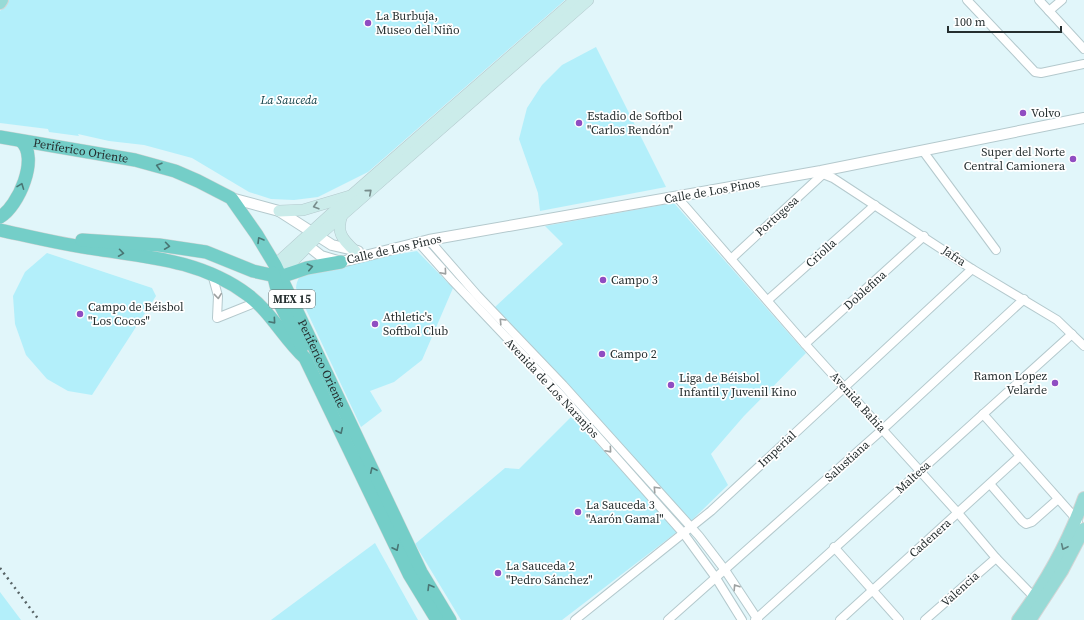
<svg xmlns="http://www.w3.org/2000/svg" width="1084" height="620" viewBox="0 0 1084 620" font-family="'Source Serif 4',serif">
<rect width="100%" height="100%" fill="#e1f6fa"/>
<!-- green -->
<g fill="#b3effa">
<path d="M 9,0 L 565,0 L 368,172 L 318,197 L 294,200 L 271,199 L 249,192 L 192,158 L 144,145 L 109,141 L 78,134 L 79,136 L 49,132 L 48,129 L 0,123 L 0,11 Z"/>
<path d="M 596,47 L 666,187 L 540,211 L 538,193 L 519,139 L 527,108 L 542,85 L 562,65 Z"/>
<path d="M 674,203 L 806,353 L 744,416 L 711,454 L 728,485 L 691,521 L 495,307 L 563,244 L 545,226 Z"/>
<path d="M 417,251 L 453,288 L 422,360 L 394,382 L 370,391 L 382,411 L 361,427 L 296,288 C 297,279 300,275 307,270 Z"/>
<path d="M 47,253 L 152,288 L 156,296 L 92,395 L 68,391 L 47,379 L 26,355 L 15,324 L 13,296 L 25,272 Z"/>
<path d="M 572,416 L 677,532 L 562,620 L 461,620 L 415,544 L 505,468 L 519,469 Z"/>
<path d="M 375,543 L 418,620 L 271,620 Z"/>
<path d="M 0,592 L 21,620 L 0,620 Z"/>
</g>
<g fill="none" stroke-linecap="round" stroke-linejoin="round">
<!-- minor casing -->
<g stroke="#b4c9cd" stroke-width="10">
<g id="minor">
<path d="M 967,0 L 1035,72 L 1041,73 L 1084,64"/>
<path d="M 1039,0 L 1084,49"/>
<path d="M 1049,11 L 1062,0"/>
<path d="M 923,151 L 996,250"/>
<path d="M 821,171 L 823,174 L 833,178 L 972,269 L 1057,320 L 1084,346"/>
<path d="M 677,197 L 805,344 L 958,513 L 996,558 L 1036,599"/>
<path d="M 429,240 L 477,295 L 563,385 L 699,536 L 725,570 L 758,620"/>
<path d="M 419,243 L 452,280 L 558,392 L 684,534 L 716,578 L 742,620"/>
<path d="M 731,259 L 823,174"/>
<path d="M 212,274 L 218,296 L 217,318 L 257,302"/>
<path d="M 768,300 L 875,205"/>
<path d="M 805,344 L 924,236"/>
<path d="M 983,414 L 1078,521"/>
<path d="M 990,484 L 1022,521 L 1026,524 L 1032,522 L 1058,499"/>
<path d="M 834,547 L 899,620"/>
<path d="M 575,620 L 711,511 L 972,269"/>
<path d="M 668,620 L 883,429 L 1024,299"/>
<path d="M 755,620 L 1072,334"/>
<path d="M 840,620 L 1020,456"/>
<path d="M 925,620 L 996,558"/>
</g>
</g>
<!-- tertiary casing -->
<g stroke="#b4c9cd" stroke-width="12">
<g id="tertiary">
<path d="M 231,198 L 279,211 L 332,245 L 358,251"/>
<path d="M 302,241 L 321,256 L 341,262 L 429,240 L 821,171 L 1084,118"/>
</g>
</g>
<!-- secondary casing -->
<g stroke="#b4c9cd" stroke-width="12">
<g id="secondary">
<path d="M 279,211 L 303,210 L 350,196"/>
<path d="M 342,215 C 336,232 342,239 355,251"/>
<path d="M 275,265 L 352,195 L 575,0"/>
<path d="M 280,277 L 289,265 L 317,237 L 588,0"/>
</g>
</g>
<!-- primary casing -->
<g stroke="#d3d5d5" stroke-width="14">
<g id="primary">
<path d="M 0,3 L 2,0"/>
<path d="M 1018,620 C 1046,582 1068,543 1084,498"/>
<path d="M 1030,620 L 1062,571 L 1084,529"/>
</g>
</g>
<!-- trunk casing -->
<g stroke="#d3d5d5" stroke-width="14">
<g id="trunk">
<path id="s1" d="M 0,137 L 135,160 L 175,171 L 198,181 L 231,198 L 257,235 L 275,265 L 421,572 L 450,620"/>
<path d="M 0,217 C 18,207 40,157 21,141"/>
<path d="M 0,230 C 32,237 64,245 96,249 C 149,257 203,261 248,295 C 271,312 284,339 305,358 L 409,574 L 437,620"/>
<path d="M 82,240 L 159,245 L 206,252 L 253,271 L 280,277 L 307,268 L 341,262"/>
<path d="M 273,273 L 281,306 L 302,347"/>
</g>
</g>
<!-- minor -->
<use href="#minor" stroke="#fff" stroke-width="8"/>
<!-- tertiary -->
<use href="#tertiary" stroke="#fff" stroke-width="10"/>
<!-- secondary -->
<use href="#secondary" stroke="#cbecea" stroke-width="11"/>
<!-- primary -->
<use href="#primary" stroke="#97dad6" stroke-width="12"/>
<!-- trunk -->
<use href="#trunk" stroke="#74cec8" stroke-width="13"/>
<!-- rail -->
<path stroke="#586466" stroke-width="2.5" stroke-dasharray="2 4" stroke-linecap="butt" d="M 0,568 L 39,620"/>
</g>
<!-- one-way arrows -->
<defs><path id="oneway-chevron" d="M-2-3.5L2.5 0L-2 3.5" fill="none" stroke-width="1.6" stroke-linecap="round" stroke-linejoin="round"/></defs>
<g stroke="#497674">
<use href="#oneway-chevron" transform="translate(159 166) rotate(-164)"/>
<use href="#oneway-chevron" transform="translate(21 186) rotate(-69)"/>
<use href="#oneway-chevron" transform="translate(260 240) rotate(-121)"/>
<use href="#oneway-chevron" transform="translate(167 246) rotate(8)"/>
<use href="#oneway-chevron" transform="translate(121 253) rotate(8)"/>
<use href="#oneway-chevron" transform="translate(310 267) rotate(-13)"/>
<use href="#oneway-chevron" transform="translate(273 321) rotate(49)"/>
<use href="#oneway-chevron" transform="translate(340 431) rotate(65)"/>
<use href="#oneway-chevron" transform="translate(373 470) rotate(-115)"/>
<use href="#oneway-chevron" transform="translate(396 548) rotate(64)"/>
<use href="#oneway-chevron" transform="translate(430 587) rotate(-121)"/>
</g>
<g stroke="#788d8c">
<use href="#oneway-chevron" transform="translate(369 192) rotate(-41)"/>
<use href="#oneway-chevron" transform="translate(316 206) rotate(164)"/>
</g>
<g stroke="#9da1a1">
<use href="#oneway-chevron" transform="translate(444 272) rotate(49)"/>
<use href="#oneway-chevron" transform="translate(218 296) rotate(84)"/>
<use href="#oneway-chevron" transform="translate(502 321) rotate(-134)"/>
<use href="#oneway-chevron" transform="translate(609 450) rotate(49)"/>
<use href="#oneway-chevron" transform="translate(656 489) rotate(-133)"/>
<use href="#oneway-chevron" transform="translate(736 587) rotate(-123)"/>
</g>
<use stroke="#5e8482" href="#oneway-chevron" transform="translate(1064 547) rotate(115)"/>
<!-- markers -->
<g fill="#904dc2" stroke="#fff" stroke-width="1.5">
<circle cx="368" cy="23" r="4"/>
<circle cx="1023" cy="113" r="4"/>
<circle cx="579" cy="123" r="4"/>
<circle cx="1073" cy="159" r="4"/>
<circle cx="603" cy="280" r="4"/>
<circle cx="80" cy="314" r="4"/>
<circle cx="375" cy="324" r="4"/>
<circle cx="602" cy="354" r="4"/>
<circle cx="1055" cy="383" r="4"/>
<circle cx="671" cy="385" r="4"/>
<circle cx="578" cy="512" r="4"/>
<circle cx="498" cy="573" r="4"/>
</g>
<g text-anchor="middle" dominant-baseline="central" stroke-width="3.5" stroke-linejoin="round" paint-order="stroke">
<!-- shield labels -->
<rect fill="#fff" stroke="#666d6d" stroke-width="1" x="269" y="290" width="46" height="18" rx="3"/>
<g font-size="11" font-weight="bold" fill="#252e2f">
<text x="292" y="299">MEX 15</text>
</g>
<!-- poi labels -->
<g font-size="12" fill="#252e2f" stroke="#fff" text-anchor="start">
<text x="376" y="16">La Burbuja,<tspan x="376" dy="14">Museo del Niño</tspan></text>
<text x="1031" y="113">Volvo</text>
<text x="587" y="116">Estadio de Softbol<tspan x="587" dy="14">"Carlos Rendón"</tspan></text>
<text x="1065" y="152" text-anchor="end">Super del Norte<tspan x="1065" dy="14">Central Camionera</tspan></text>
<text x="611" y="280">Campo 3</text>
<text x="88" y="307">Campo de Béisbol<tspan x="88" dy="14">"Los Cocos"</tspan></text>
<text x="383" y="317">Athletic's<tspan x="383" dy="14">Softbol Club</tspan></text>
<text x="610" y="354">Campo 2</text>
<text x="1047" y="376" text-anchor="end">Ramon Lopez<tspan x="1047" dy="14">Velarde</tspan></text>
<text x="679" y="378">Liga de Béisbol<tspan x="679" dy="14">Infantil y Juvenil Kino</tspan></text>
<text x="586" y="505">La Sauceda 3<tspan x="586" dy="14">"Aarón Gamal"</tspan></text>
<text x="506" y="566">La Sauceda 2<tspan x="506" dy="14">"Pedro Sánchez"</tspan></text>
</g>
<!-- park labels -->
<g font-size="12" font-style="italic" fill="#0b3c44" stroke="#fff">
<text x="289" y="100">La Sauceda</text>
</g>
<!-- street labels -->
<g font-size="12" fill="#252e2f" stroke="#fff">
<text stroke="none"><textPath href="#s1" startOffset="82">Periferico Oriente</textPath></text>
<text transform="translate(712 191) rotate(-10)">Calle de Los Pinos</text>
<text transform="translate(777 216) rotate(-42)">Portugesa</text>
<text transform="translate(394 249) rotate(-13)">Calle de Los Pinos</text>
<text transform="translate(821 253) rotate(-42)">Criolla</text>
<text transform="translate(954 256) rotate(34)">Jafra</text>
<text transform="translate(865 290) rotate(-42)">Doblefina</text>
<text stroke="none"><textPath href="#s1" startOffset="430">Periferico Oriente</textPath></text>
<text transform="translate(552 388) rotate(47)">Avenida de Los Naranjos</text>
<text transform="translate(858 402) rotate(48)">Avenida Bahia</text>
<text transform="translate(777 449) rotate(-43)">Imperial</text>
<text transform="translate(847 461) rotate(-42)">Salustiana</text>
<text transform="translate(913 477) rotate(-42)">Maltesa</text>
<text transform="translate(930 538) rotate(-42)">Cadenera</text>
<text transform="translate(960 589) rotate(-42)">Valencia</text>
</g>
</g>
<!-- scale -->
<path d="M948 26v6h113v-6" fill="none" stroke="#252e2f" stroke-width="2"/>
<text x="954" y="26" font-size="12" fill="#252e2f" stroke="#ffffff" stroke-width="3" paint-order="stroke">100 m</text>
</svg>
